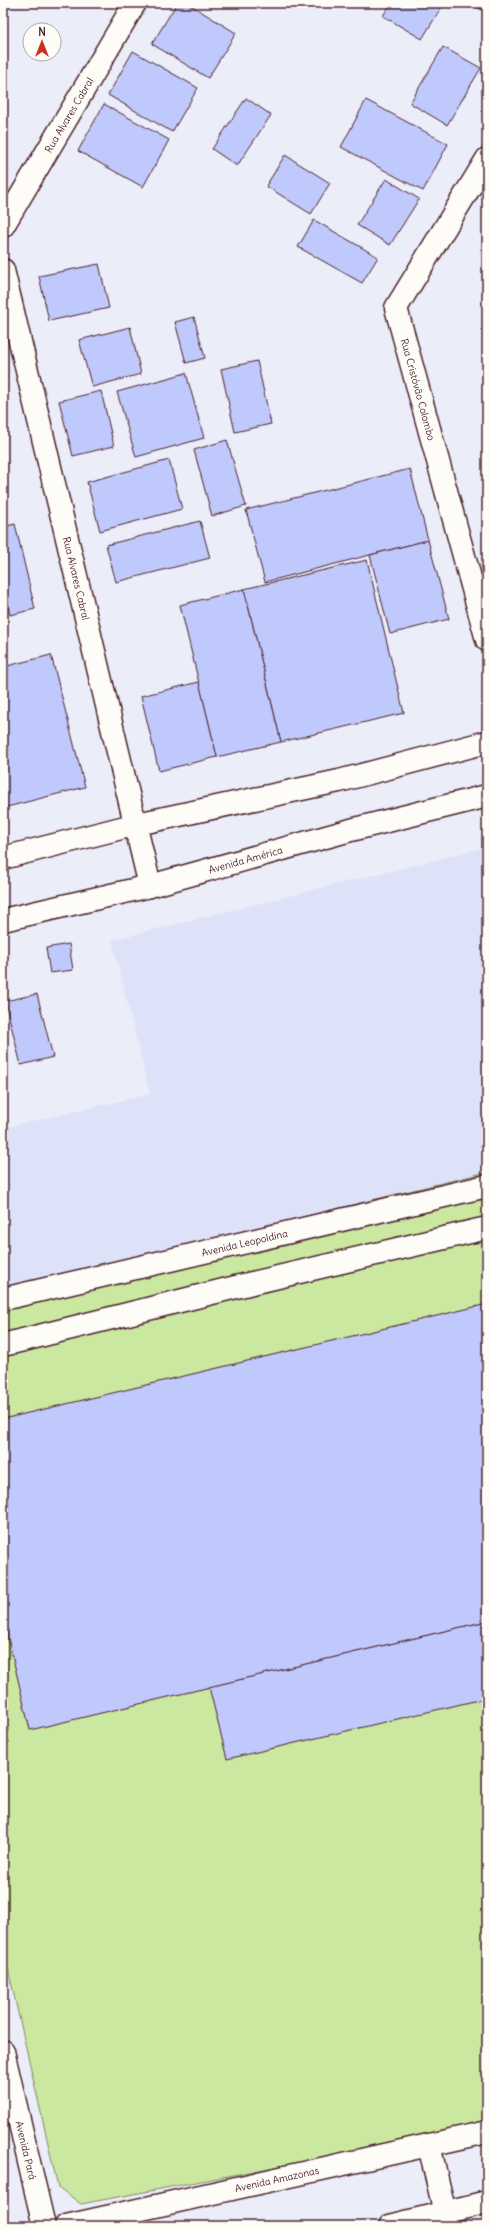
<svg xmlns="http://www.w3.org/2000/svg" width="490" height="2229" viewBox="0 0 490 2229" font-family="Delius,sans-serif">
<rect width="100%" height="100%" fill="#ebedf8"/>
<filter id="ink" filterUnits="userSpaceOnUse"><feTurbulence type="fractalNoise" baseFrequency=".025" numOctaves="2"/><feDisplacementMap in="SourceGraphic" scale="8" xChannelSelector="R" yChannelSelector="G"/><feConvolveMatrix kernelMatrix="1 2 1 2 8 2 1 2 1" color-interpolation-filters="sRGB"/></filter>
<g filter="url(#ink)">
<!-- built -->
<path fill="#dee2f9" d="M 487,847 L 487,1172 L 3,1290 L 3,1128 L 150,1094 L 112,940 Z"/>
<!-- green -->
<path fill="#cae8a0" stroke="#8a8466" d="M 487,1172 L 487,2123 L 427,2138 L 81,2204 L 58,2187 L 3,1947 L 3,1290 Z"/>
<!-- building -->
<g fill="#c0c9fb" stroke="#4a1f2b">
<path d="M 177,3 L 187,3 L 236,33 L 208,78 L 152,44 Z"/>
<path d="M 391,3 L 444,3 L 422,39 L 383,16 Z"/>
<path d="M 470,3 L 487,3 L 487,13 Z"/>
<path d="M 443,47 L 481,68 L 447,125 L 410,103 Z"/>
<path d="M 133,51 L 198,88 L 172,132 L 108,95 Z"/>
<path d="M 246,98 L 271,115 L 237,166 L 212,149 Z"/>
<path d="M 366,100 L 448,144 L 423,191 L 341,147 Z"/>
<path d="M 104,104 L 169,140 L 143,187 L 78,151 Z"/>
<path d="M 285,155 L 330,183 L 311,214 L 266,186 Z"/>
<path d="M 386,179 L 419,199 L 390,245 L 357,225 Z"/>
<path d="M 314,220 L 378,257 L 362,283 L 298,247 Z"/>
<path d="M 99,264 L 109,308 L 49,321 L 39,276 Z"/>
<path d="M 194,317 L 205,358 L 186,363 L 175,322 Z"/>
<path d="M 130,327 L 141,374 L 92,387 L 79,340 Z"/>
<path d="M 257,361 L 271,424 L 235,432 L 221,369 Z"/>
<path d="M 186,373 L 204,438 L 136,457 L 117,392 Z"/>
<path d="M 101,391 L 114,446 L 73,456 L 59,401 Z"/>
<path d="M 227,440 L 246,506 L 212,516 L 194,450 Z"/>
<path d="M 169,460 L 182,509 L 100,531 L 87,482 Z"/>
<path d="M 410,469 L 428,540 L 265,582 L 246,510 Z"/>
<path d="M 3,482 L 7,500 L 3,501 Z"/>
<path d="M 200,521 L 210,558 L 116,582 L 106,545 Z"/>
<path d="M 15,524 L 35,609 L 10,615 L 3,586 L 3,527 Z"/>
<path d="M 428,540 L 449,619 L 390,634 L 370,555 Z"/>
<path d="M 367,560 L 404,713 L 281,742 L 244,589 Z"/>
<path d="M 244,589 L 281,742 L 217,757 L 180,605 Z"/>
<path d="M 3,598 L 7,617 L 3,618 Z"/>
<path d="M 51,655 L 85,787 L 3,808 L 3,667 Z"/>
<path d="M 199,682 L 217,757 L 159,771 L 141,696 Z"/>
<path d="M 69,944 L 73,970 L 50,973 L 46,948 Z"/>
<path d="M 37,994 L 53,1057 L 21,1065 L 5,1001 Z"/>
<path d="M 487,1304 L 487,1621 L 30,1730 L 3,1617 L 3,1419 Z"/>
<path d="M 487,1621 L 487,1698 L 227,1759 L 209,1687 Z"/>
</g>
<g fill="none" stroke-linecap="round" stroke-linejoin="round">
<!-- street casing -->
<g stroke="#4a1f2b" stroke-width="25">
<g id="street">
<path id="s1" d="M 487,159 L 396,308 L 487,640"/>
<path id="s2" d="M 3,226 L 135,3"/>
<path id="s3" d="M 3,270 L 150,886"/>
<path d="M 3,1345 L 248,1284 L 487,1228"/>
<path d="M 429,2145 L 448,2226"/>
</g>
</g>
<!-- secondary casing -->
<g stroke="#4a1f2b" stroke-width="25">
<g id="secondary">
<path d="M 3,858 L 137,824 L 339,781 L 487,742"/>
<path id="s4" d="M 3,920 L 150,886 L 351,830 L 487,796"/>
<path id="s5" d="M 3,1299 L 487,1186"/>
<path id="s6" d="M 3,2051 L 44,2226"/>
<path id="s7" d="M 66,2226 L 487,2132"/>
<path d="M 390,2226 L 487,2202"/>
</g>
</g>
<!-- street -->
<use href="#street" stroke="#fdfcf7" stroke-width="22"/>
<!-- secondary -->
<use href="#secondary" stroke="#fdfcf7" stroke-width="22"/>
</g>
</g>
<g text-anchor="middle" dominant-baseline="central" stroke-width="3" stroke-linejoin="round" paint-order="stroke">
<!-- street labels -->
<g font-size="10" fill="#4a1f2b" stroke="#fdfcf7">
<text stroke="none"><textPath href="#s2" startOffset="129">Rua Alvares Cabral</textPath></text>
<text stroke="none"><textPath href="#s1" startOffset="259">Rua Cristóvão Colombo</textPath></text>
<text stroke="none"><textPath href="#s3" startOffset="317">Rua Alvares Cabral</textPath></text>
<text stroke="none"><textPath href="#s4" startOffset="250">Avenida América</textPath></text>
<text stroke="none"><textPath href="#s5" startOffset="248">Avenida Leopoldina</textPath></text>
<text stroke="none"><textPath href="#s6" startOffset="102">Avenida Pará</textPath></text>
<text stroke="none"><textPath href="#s7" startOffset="216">Avenida Amazonas</textPath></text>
</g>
</g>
<!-- margin -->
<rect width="490" height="2229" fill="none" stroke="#fdfcf7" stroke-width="16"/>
<rect x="8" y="8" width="474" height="2213" fill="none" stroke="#4a1f2b" stroke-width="1.5" filter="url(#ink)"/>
<!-- north arrow -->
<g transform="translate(42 42)"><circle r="19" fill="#fdfcf7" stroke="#b5a4a5"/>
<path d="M0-3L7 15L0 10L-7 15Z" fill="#c8321e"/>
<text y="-6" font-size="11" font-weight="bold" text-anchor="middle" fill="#4a1f2b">N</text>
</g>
</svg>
